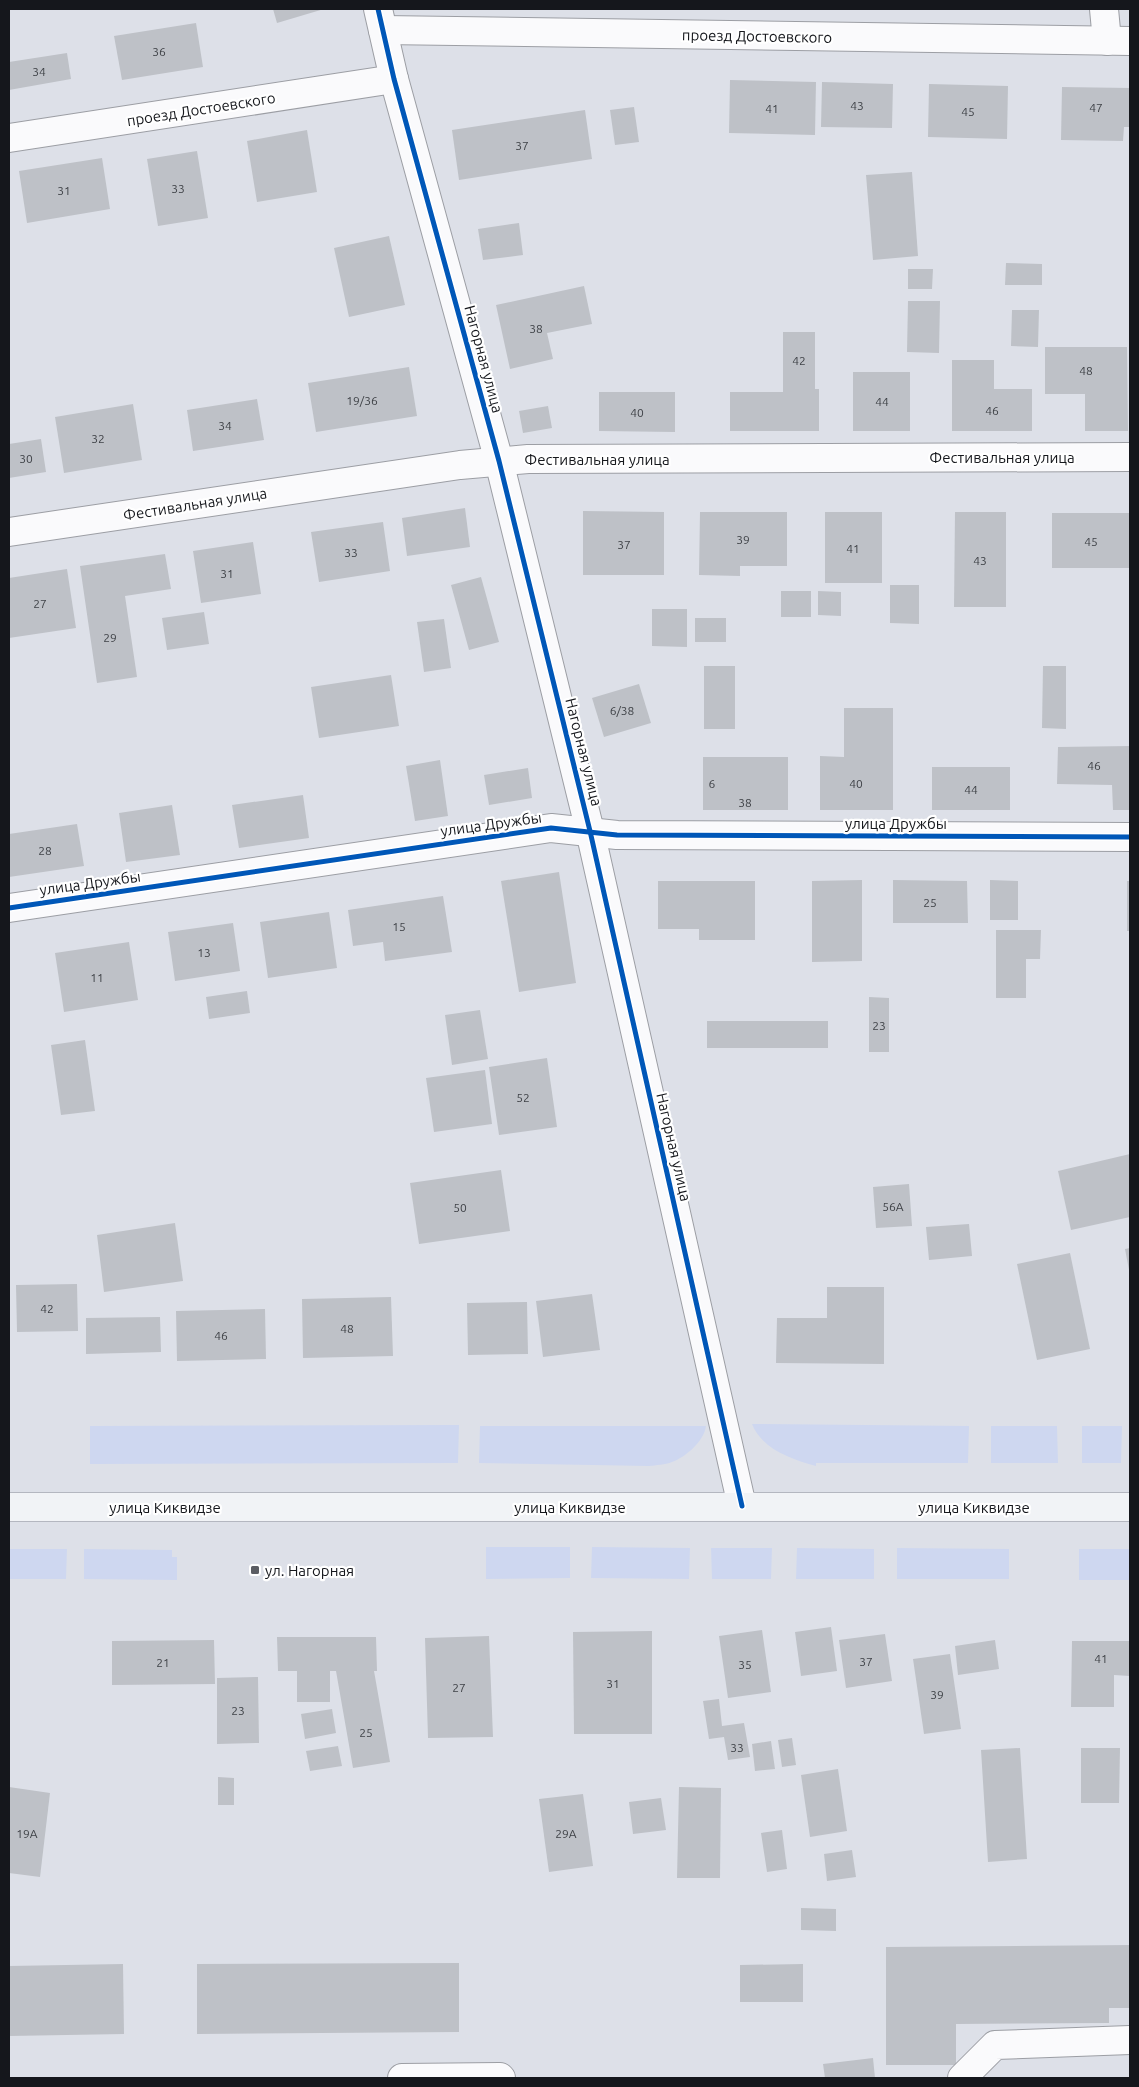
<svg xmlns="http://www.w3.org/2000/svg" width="1139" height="2087" viewBox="0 0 1139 2087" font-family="Ubuntu,sans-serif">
<rect width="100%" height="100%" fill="#dde0e8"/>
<!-- green -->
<g fill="#ced7f0">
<path d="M 752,1424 L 969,1426 L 968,1463 L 816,1463 L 816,1466 C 791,1459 762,1449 752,1424 Z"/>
<path d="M 459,1425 L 458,1463 L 90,1464 L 90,1426 Z"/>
<path d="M 480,1426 L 706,1426 C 704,1441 686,1457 672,1462 C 665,1465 656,1465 649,1466 L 479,1463 Z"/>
<path d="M 991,1426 L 1057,1426 L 1058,1463 L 991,1463 Z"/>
<path d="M 1082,1426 L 1122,1426 L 1121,1463 L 1082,1463 Z"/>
<path d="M 486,1547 L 570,1547 L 570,1578 L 486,1579 Z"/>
<path d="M 592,1547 L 690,1548 L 689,1579 L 591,1578 Z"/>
<path d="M 711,1548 L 772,1548 L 771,1579 L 712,1579 Z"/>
<path d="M 797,1548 L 874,1549 L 874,1579 L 796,1579 Z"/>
<path d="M 897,1548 L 1009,1549 L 1009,1579 L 897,1579 Z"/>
<path d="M 9,1549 L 67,1549 L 66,1579 L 9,1579 Z"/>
<path d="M 84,1549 L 172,1550 L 172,1557 L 177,1557 L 177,1580 L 84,1579 Z"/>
<rect x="1079" y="1549" width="51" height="31"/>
</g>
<!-- building -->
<g fill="#bec1c7">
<path d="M 273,9 L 324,9 L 277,23 Z"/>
<path d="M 196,23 L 203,67 L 122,80 L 114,36 Z"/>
<path d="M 67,53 L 71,79 L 9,90 L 9,62 Z"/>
<path d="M 730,80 L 816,82 L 815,135 L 729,133 Z"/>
<path d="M 822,82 L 893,84 L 892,128 L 821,127 Z"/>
<path d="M 929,84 L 1008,86 L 1007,139 L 928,137 Z"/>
<path d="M 1062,87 L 1130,88 L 1130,127 L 1124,127 L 1123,141 L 1061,140 Z"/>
<path d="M 634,107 L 639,142 L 615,145 L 610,110 Z"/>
<path d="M 585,110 L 592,159 L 459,180 L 452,130 Z"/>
<path d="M 307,130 L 317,192 L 257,202 L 247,141 Z"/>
<path d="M 197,151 L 208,218 L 158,226 L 147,159 Z"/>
<path d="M 102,158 L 110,209 L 27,223 L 19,171 Z"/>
<path d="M 912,172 L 918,256 L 873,260 L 866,175 Z"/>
<path d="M 519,223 L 523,255 L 483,260 L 478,229 Z"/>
<path d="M 389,236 L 405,305 L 349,317 L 334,248 Z"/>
<path d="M 1006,263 L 1042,264 L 1042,285 L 1005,285 Z"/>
<path d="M 908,269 L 933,269 L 932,289 L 908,289 Z"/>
<path d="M 584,286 L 592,324 L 547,333 L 553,359 L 510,369 L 496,305 Z"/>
<path d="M 908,301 L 940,301 L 939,353 L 907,352 Z"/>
<path d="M 1012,310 L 1039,310 L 1038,347 L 1011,346 Z"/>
<path d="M 783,332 L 815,332 L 815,389 L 819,389 L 819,431 L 730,431 L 730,392 L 783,392 Z"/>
<path d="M 1045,347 L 1127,347 L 1128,431 L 1085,431 L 1085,394 L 1045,394 Z"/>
<path d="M 952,360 L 994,360 L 994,389 L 1032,389 L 1032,431 L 952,431 Z"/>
<path d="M 409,367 L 417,416 L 316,432 L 308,383 Z"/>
<rect x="853" y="372" width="57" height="59"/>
<path d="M 599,392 L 675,392 L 675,432 L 599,431 Z"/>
<path d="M 257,399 L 264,440 L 193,451 L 187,410 Z"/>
<path d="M 133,404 L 142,460 L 64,473 L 55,417 Z"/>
<path d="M 548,406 L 552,428 L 523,433 L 519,411 Z"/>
<path d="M 41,439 L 46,472 L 9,478 L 9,444 Z"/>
<path d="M 465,508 L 470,547 L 407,556 L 402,518 Z"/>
<path d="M 583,511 L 664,512 L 664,575 L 583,575 Z"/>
<path d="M 700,512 L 787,512 L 787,566 L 740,566 L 740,576 L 699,575 Z"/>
<rect x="825" y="512" width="57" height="71"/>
<path d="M 955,512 L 1006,512 L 1006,607 L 954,607 Z"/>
<rect x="1052" y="513" width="78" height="55"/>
<path d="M 383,522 L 390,571 L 319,582 L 311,532 Z"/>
<path d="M 253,542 L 261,594 L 201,603 L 193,551 Z"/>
<path d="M 165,554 L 171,589 L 125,596 L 137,677 L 97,683 L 80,566 Z"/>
<path d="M 67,569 L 76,628 L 9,638 L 9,578 Z"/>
<path d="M 481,577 L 499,642 L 469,650 L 451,585 Z"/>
<path d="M 890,585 L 919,585 L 919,624 L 890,623 Z"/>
<rect x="781" y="591" width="30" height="26"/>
<path d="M 818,591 L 841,592 L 841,616 L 818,615 Z"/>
<path d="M 652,609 L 687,609 L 687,647 L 652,646 Z"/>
<path d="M 204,612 L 209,644 L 167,650 L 162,618 Z"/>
<rect x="695" y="618" width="31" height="24"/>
<path d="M 444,619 L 451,668 L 424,672 L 417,622 Z"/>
<rect x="704" y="666" width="31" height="63"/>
<path d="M 1043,666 L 1066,666 L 1066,729 L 1042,728 Z"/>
<path d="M 391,675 L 399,726 L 319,738 L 311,687 Z"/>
<path d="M 639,684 L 651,723 L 604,737 L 592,698 Z"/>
<path d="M 844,708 L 893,708 L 893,810 L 820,810 L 820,756 L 844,757 Z"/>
<path d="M 1130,746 L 1130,810 L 1113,810 L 1112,785 L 1057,784 L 1058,747 Z"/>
<rect x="703" y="757" width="85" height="53"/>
<path d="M 440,760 L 448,816 L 415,821 L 406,766 Z"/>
<rect x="932" y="767" width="78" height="43"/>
<path d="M 528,768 L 532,798 L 489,805 L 484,775 Z"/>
<path d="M 303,795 L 309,838 L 239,848 L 232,805 Z"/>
<path d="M 172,805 L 180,855 L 126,862 L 119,813 Z"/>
<path d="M 77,824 L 84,866 L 9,877 L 9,834 Z"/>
<path d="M 559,872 L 576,983 L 519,992 L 501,881 Z"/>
<path d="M 862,880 L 862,961 L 812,962 L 812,881 Z"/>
<path d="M 893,880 L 967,881 L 968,923 L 893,923 Z"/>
<path d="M 990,880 L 1018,881 L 1018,920 L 990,920 Z"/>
<path d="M 658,881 L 755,881 L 755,940 L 699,940 L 699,929 L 658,929 Z"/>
<rect x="1127" y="881" width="3" height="50"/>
<path d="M 443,896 L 452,952 L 385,961 L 383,942 L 353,946 L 348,910 Z"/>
<path d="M 329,912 L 337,968 L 268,978 L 260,922 Z"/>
<path d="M 233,923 L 240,971 L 175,981 L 168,932 Z"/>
<path d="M 996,930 L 1041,930 L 1040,959 L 1026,959 L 1026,998 L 996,998 Z"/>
<path d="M 129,942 L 138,1000 L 64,1012 L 55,953 Z"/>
<path d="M 247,991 L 250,1013 L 209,1019 L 206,997 Z"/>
<path d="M 869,997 L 889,998 L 889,1052 L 869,1052 Z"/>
<path d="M 480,1010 L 488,1059 L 452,1065 L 445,1015 Z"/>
<rect x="707" y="1021" width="121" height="27"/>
<path d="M 85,1040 L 95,1111 L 61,1115 L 51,1045 Z"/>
<path d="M 547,1058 L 557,1127 L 499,1135 L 489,1067 Z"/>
<path d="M 485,1070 L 492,1124 L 434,1132 L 426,1078 Z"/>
<path d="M 1130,1154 L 1130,1217 L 1071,1230 L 1058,1171 Z"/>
<path d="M 501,1170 L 510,1231 L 419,1244 L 410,1183 Z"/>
<path d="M 909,1184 L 912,1226 L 876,1228 L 873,1187 Z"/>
<path d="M 175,1223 L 183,1281 L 104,1292 L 97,1235 Z"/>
<path d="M 969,1224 L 972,1256 L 929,1260 L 926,1227 Z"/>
<path d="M 1130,1248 L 1130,1270 L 1129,1270 L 1125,1249 Z"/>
<path d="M 1070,1253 L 1090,1349 L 1037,1360 L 1017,1264 Z"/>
<path d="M 77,1284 L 78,1331 L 17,1332 L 16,1285 Z"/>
<path d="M 827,1287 L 884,1287 L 884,1364 L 776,1363 L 777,1318 L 827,1318 Z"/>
<path d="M 592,1294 L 600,1350 L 543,1357 L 536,1301 Z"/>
<path d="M 391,1297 L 393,1356 L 303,1358 L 302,1299 Z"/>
<path d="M 527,1302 L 528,1354 L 468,1355 L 467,1303 Z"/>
<path d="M 265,1309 L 266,1359 L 177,1361 L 176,1311 Z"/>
<path d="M 160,1317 L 161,1352 L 86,1354 L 86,1318 Z"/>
<path d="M 831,1627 L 837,1671 L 801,1676 L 795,1632 Z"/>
<path d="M 762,1630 L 771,1692 L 728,1698 L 719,1636 Z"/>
<path d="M 652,1631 L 652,1734 L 574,1734 L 573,1632 Z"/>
<path d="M 885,1634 L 892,1681 L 846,1688 L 839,1640 Z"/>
<path d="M 489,1636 L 493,1737 L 428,1738 L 425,1638 Z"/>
<path d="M 277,1637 L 376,1637 L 377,1671 L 374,1671 L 390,1762 L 353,1768 L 336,1671 L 330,1671 L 330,1702 L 297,1702 L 297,1671 L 278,1671 Z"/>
<path d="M 214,1640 L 215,1684 L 112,1685 L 112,1641 Z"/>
<path d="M 995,1640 L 999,1669 L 958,1675 L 955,1646 Z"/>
<path d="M 1072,1641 L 1130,1641 L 1130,1676 L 1114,1675 L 1114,1707 L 1071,1707 Z"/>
<path d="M 950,1654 L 961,1729 L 924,1734 L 913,1659 Z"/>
<path d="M 258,1677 L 259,1743 L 217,1744 L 217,1678 Z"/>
<path d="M 719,1699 L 722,1726 L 744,1723 L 750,1757 L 728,1760 L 724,1737 L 709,1739 L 703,1701 Z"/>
<path d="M 332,1709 L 336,1733 L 305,1739 L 301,1714 Z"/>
<path d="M 792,1738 L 796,1765 L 782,1767 L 778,1740 Z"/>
<path d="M 771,1741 L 775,1769 L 755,1771 L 752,1744 Z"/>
<path d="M 338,1746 L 342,1766 L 310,1771 L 306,1751 Z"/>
<path d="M 1020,1748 L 1027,1859 L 988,1862 L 981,1750 Z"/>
<path d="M 1081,1748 L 1120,1748 L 1119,1803 L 1081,1803 Z"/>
<path d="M 838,1769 L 847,1831 L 810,1837 L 801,1775 Z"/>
<path d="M 218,1777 L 234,1778 L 234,1805 L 218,1805 Z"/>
<path d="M 9,1787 L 50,1793 L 40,1877 L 9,1873 Z"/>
<path d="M 679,1787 L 721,1788 L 720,1878 L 677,1878 Z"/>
<path d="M 583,1794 L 593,1866 L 549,1872 L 539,1799 Z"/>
<path d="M 661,1798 L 666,1830 L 633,1834 L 629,1802 Z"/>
<path d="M 782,1830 L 787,1869 L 767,1872 L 761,1833 Z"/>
<path d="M 852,1850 L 856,1877 L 827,1881 L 824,1854 Z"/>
<path d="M 801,1908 L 836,1909 L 836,1931 L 801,1930 Z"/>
<path d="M 1130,1945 L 1130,2008 L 1109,2008 L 1109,2023 L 956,2024 L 956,2065 L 886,2065 L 886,1947 Z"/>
<path d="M 459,1963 L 459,2032 L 197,2034 L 197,1964 Z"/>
<path d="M 123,1964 L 124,2034 L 9,2036 L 9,1966 Z"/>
<path d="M 803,1964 L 803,2002 L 740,2002 L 740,1965 Z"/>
<path d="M 873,2058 L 875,2078 L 825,2078 L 823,2064 Z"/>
</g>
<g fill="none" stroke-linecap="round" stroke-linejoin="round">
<!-- minor casing -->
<g stroke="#9c9ea4" stroke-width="30">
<g id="minor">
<path d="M 378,9 L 394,79 L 499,461 L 590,831 L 742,1506"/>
<path d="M 1104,9 L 1107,41"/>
<path d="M 383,30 L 1130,41"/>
<path d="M 9,138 L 394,79"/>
<path d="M 9,532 L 460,465 L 528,459 L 1130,457"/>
<path d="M 9,908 L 551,828 L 617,835 L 1130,837"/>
<path d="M 402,2078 L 500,2077 L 501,2078"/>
<path d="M 962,2078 L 995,2045 L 1130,2040"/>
</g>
</g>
<!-- major casing -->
<g stroke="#b4b7c0" stroke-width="30">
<path id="major" d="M 9,1507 L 1130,1507"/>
</g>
<!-- minor -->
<use href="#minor" stroke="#fafafc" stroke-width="28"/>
<!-- major -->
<use href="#major" stroke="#f1f3f6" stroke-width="28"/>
<!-- cycleway casing -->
<g stroke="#fff" stroke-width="8">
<g id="cycleway">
<path d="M 378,9 L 394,79 L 499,461 L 590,831 L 742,1506"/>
<path d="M 9,908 L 551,828 L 617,835 L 1130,837"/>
</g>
</g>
<!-- cycleway -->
<use href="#cycleway" stroke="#0057b8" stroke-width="5"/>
</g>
<!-- markers -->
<rect fill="#5b5d63" stroke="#fff" stroke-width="2" x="250" y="1565" width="10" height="10" rx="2.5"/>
<g text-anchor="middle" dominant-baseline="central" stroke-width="4.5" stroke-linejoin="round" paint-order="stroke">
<!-- number labels -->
<g font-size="12" fill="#3f4247">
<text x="159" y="51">36</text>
<text x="39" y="71">34</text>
<text x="857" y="105">43</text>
<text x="1096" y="107">47</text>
<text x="772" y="108">41</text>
<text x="968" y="111">45</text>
<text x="522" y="145">37</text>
<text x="178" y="188">33</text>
<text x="64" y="190">31</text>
<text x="536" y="328">38</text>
<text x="799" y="360">42</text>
<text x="1086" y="370">48</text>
<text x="362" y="400">19/36</text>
<text x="882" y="401">44</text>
<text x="992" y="410">46</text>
<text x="637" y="412">40</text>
<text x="225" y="425">34</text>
<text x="98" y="438">32</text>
<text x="26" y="458">30</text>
<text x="743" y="539">39</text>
<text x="1091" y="541">45</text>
<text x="624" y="544">37</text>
<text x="853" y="548">41</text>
<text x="351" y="552">33</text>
<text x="980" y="560">43</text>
<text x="227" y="573">31</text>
<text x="40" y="603">27</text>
<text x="110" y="637">29</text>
<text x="622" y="710">6/38</text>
<text x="1094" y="765">46</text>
<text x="712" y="783">6</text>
<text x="856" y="783">40</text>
<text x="971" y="789">44</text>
<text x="745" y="802">38</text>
<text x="45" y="850">28</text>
<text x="930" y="902">25</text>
<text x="399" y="926">15</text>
<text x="204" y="952">13</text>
<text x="97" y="977">11</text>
<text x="879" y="1025">23</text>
<text x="523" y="1097">52</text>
<text x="893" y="1206">56А</text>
<text x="460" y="1207">50</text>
<text x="47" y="1308">42</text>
<text x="347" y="1328">48</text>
<text x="221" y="1335">46</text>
<text x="1101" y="1658">41</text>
<text x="866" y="1661">37</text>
<text x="163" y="1662">21</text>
<text x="745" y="1664">35</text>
<text x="613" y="1683">31</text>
<text x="459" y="1687">27</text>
<text x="937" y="1694">39</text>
<text x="238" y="1710">23</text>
<text x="366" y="1732">25</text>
<text x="737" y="1747">33</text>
<text x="27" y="1833">19А</text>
<text x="566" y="1833">29А</text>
</g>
<!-- street labels -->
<g font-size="15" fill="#15171c" stroke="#fff">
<text transform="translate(757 36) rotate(1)">проезд Достоевского</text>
<text transform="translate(201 109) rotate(-9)">проезд Достоевского</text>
<text transform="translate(484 359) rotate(75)">Нагорная улица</text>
<text x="1002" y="457">Фестивальная улица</text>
<text x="597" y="459">Фестивальная улица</text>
<text transform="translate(195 504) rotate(-9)">Фестивальная улица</text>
<text transform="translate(584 752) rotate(76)">Нагорная улица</text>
<text x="896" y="823">улица Дружбы</text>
<text transform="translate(491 824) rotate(-8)">улица Дружбы</text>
<text transform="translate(90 883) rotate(-8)">улица Дружбы</text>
<text transform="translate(674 1147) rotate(77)">Нагорная улица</text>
<text x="165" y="1507">улица Киквидзе</text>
<text x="570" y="1507">улица Киквидзе</text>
<text x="974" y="1507">улица Киквидзе</text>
</g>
<!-- poi labels -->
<g font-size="15" fill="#15171c" stroke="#fff" text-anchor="start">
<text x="265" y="1570">ул. Нагорная</text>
</g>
</g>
<!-- border -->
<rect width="1139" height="2087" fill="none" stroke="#15171c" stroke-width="20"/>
</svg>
